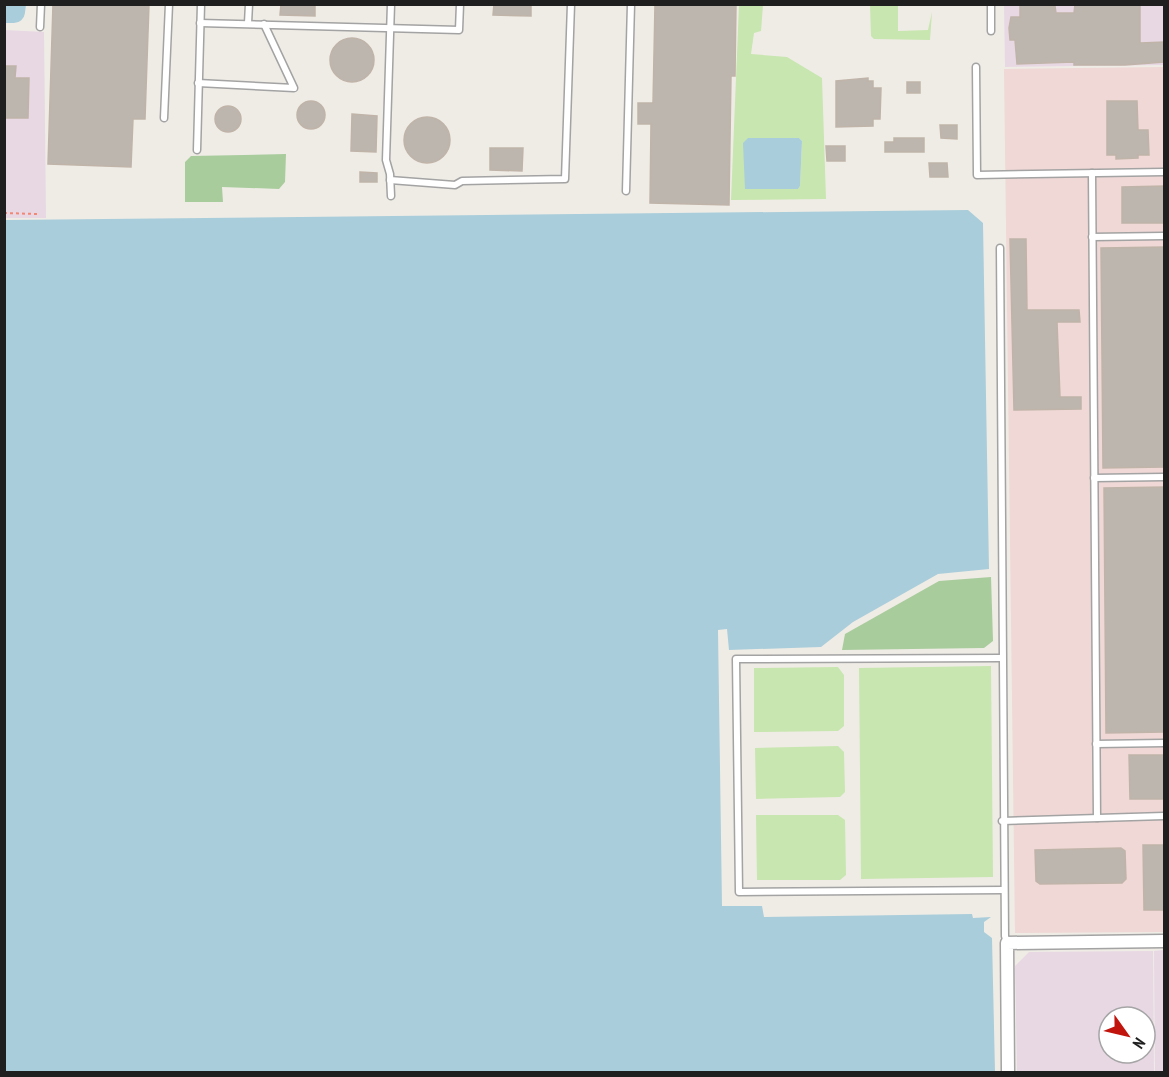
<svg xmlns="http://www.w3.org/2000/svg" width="1169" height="1077" viewBox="0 0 1169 1077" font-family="'PT Sans Narrow',sans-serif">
<rect width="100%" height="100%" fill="#efece6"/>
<!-- commercial -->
<path fill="#efd8d6" d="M 1164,67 L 1164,932 L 1015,933 L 1004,69 Z"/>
<!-- industrial -->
<g fill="#e8d8e4" fill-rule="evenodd">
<path d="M 1004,5 L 1164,5 L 1164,65 L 1005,67 Z"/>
<path d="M 4,30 L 44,32 L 46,218 L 5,218 Z"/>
<path d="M 1164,950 L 1164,1072 L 1155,1072 L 1154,951 Z"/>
<path d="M 1153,951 L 1154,1072 L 1017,1072 L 1015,966 L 1029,952 ZM 1109,1017 L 1145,1017 L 1145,1053 L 1109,1053 Z"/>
</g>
<!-- grass -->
<g fill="#c8e6af" fill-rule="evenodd">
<path d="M 739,5 L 763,5 L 761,31 L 754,33 L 751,54 L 787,57 L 822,78 L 826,199 L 731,200 ZM 748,138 L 799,138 L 802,141 L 800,186 L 798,189 Z"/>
<path d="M 870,5 L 898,5 L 898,31 L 928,30 L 932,12 L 930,40 L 874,39 L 871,36 Z"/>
<path d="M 991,666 L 993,877 L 861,879 L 859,668 Z"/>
<path d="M 838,667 L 844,675 L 844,726 L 838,731 L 754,732 L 754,668 Z"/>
<path d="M 838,746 L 844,752 L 845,792 L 840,797 L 756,799 L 755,748 Z"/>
<path d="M 756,815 L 838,815 L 845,820 L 846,875 L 840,880 L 757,880 Z"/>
</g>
<!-- forest -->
<g fill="#a9cc9d">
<path d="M 286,154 L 285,182 L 279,189 L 222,187 L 223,202 L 185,202 L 185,162 L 191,156 Z"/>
<path d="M 991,577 L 993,641 L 984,648 L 842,650 L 845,634 L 939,581 Z"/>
</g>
<!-- water -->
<g fill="#a9cdda">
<path d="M 748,138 L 799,138 L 802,141 L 800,186 L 798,189 L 745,189 L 743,143 Z"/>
<path d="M 968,210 L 983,223 L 989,569 L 938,574 L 853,622 L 821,647 L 729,650 L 727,629 L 718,630 L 722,906 L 762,906 L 764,917 L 972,914 L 973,918 L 991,917 L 984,922 L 984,932 L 992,938 L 995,1072 L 5,1072 L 5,220 Z"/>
</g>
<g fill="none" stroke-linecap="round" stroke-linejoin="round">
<!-- river -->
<path stroke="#a9cdda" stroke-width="22" d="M 4,12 L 14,12 L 15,4"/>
</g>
<!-- building -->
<g fill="#bcb6af" stroke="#c0b4a9" stroke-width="1.5">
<path d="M 53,4 L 149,4 L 145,119 L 133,119 L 131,167 L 48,164 Z"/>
<path d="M 281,4 L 315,4 L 315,16 L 280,15 Z"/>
<path d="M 494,4 L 531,4 L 531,16 L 493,15 Z"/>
<path d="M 655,4 L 736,4 L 735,76 L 731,76 L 729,205 L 650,203 L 651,124 L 638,124 L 638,103 L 653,103 Z"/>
<path d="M 1020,4 L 1055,6 L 1056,13 L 1074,13 L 1075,4 L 1140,4 L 1140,43 L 1164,42 L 1164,62 L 1125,65 L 1074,65 L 1074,62 L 1017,64 L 1015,40 L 1010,40 L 1009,28 L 1011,17 L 1020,17 Z"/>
<circle cx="352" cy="60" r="22"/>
<path d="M 5,66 L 16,66 L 15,78 L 29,78 L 28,118 L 4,118 Z"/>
<path d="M 868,78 L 868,81 L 873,81 L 873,88 L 881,88 L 880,119 L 873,119 L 873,126 L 836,127 L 836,81 Z"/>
<rect x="907" y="82" width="13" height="11"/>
<path d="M 1107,101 L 1137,101 L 1138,130 L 1148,130 L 1149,155 L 1138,155 L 1138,158 L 1116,159 L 1116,155 L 1107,155 Z"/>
<circle cx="311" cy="115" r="14"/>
<circle cx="228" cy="119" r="13"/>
<path d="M 352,114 L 377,116 L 376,152 L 351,151 Z"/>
<circle cx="427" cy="140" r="23"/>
<path d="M 940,125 L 957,125 L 957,139 L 941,138 Z"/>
<path d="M 894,138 L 924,138 L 924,152 L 885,152 L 885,142 L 894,142 Z"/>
<path d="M 826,146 L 845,146 L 845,161 L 827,161 Z"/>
<path d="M 490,148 L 523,148 L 522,171 L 490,170 Z"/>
<path d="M 929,163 L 947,163 L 948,177 L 930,177 Z"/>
<path d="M 360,172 L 377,173 L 377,182 L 360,182 Z"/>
<path d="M 1164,186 L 1164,223 L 1122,223 L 1122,187 Z"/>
<path d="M 1010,239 L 1026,239 L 1027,310 L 1079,310 L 1080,322 L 1057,322 L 1060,397 L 1081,397 L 1081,409 L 1014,410 Z"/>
<path d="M 1164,247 L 1164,467 L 1103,468 L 1101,248 Z"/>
<path d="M 1164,487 L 1164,732 L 1106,733 L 1104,488 Z"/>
<path d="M 1129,755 L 1164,755 L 1164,799 L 1130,799 Z"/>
<path d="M 1143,845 L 1164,845 L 1164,910 L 1144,910 Z"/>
<path d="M 1121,848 L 1125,851 L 1126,879 L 1122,883 L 1040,884 L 1036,881 L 1035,850 Z"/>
</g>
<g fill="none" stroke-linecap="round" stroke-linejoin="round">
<!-- service casing -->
<g stroke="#a3a3a3" stroke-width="9">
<g id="service">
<path d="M 391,4 L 386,160 L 390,174 L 391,196"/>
<path d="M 991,4 L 991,31"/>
<path d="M 200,23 L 459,30 L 460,4"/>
<path d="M 248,23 L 249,4"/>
<path d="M 40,27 L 41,4"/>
<path d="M 976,67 L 977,175 L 1164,172"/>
<path d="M 198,83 L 294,88 L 264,24"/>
<path d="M 164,118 L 169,4"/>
<path d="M 197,150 L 201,4"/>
<path d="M 1092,173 L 1097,818"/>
<path d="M 390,180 L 455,185 L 462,181 L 565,179 L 571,4"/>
<path d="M 626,191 L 631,4"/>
<path d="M 1092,237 L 1164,236"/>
<path d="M 1000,248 L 1005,936 L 1007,943"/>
<path d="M 1094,478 L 1164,477"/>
<path d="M 1001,658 L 736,659 L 739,892 L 1004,890"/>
<path d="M 1096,744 L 1164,743"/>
<path d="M 1002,821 L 1164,816"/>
</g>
</g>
<!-- minor casing -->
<g stroke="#a3a3a3" stroke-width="15">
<path id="minor" d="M 1008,1072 L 1007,943 L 1164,941"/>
</g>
<!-- path -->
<path stroke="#f18775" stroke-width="2" stroke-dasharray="3 3" stroke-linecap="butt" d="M 4,213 L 37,214"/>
<!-- service -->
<use href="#service" stroke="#fff" stroke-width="6"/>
<!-- minor -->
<use href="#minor" stroke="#fff" stroke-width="12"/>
</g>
<!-- border -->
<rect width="1169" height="1077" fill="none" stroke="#1f1f1f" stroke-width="12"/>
<!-- north arrow -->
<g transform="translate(1127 1035) rotate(124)"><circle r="28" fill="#ffffff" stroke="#a5a5a5" stroke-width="1.5"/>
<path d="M0-4.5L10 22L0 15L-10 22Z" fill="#c1140d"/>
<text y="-9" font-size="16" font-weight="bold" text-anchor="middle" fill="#1f1f1f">N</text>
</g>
</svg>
